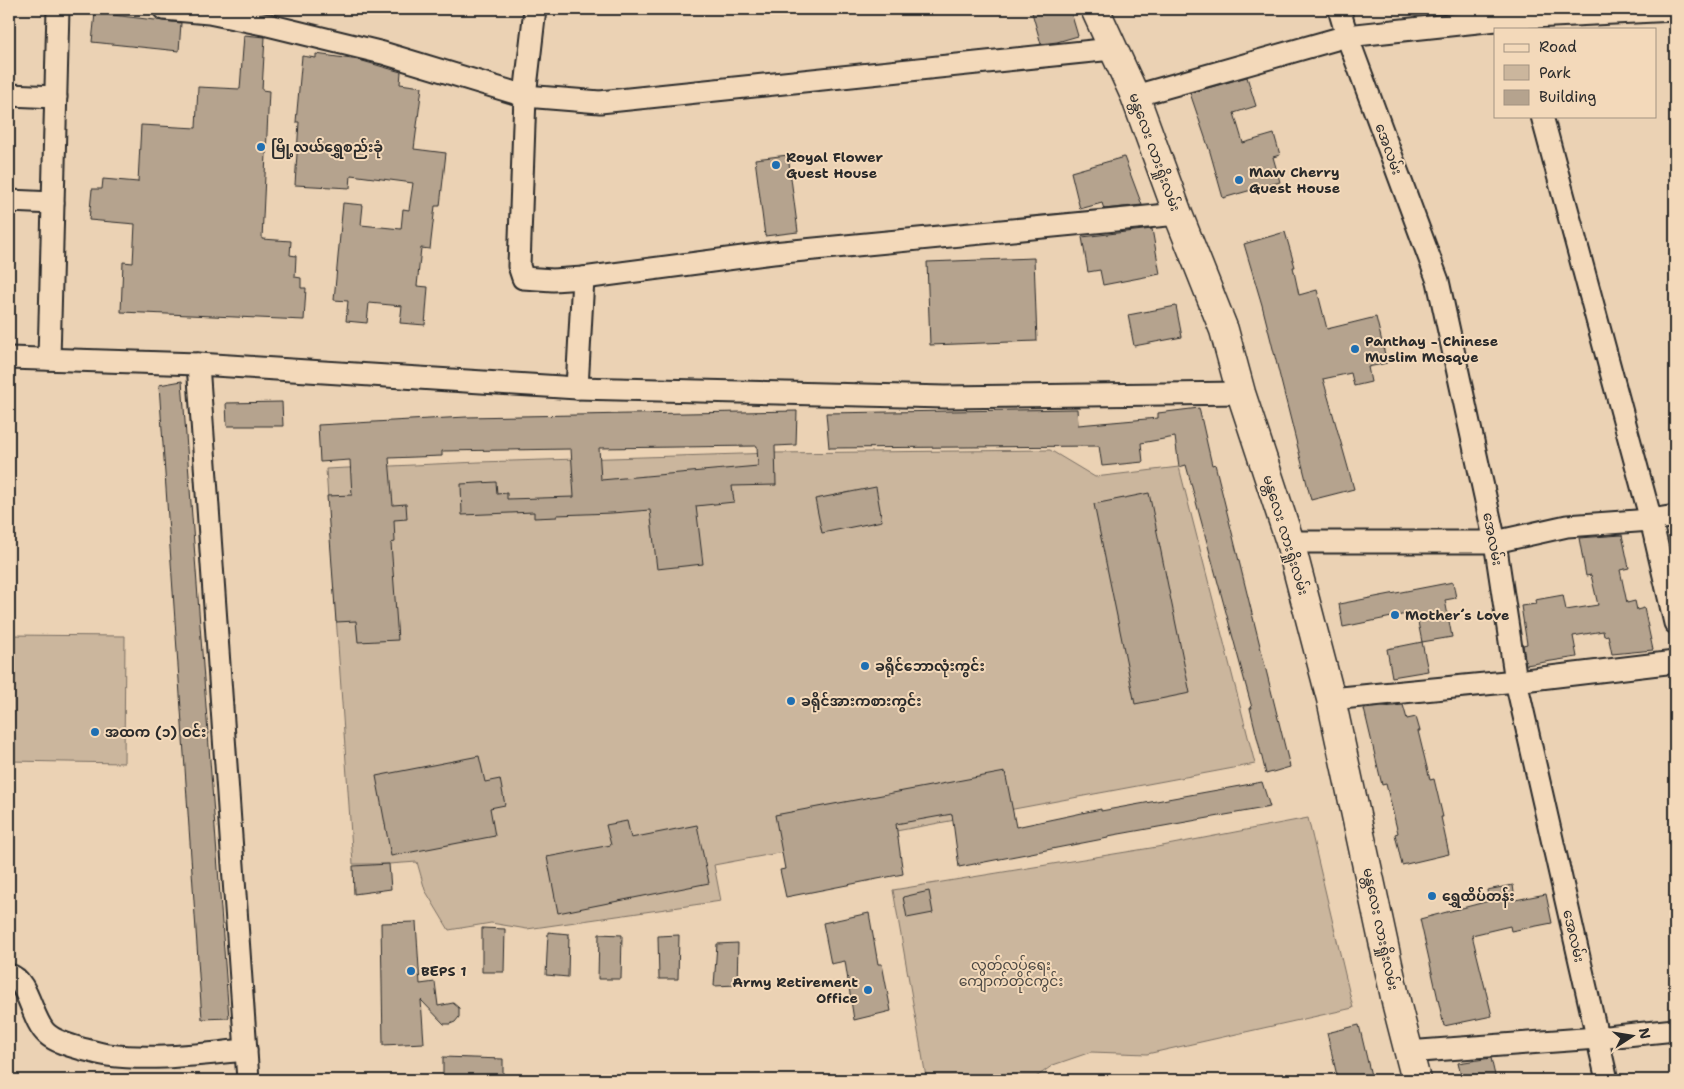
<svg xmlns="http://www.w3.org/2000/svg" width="1684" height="1089" viewBox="0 0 1684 1089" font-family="'Shantell Sans','Noto Sans Myanmar',sans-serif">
<rect width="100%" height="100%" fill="#ebd2b4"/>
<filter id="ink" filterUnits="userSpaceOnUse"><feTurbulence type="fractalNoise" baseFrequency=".02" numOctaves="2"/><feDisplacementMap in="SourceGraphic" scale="10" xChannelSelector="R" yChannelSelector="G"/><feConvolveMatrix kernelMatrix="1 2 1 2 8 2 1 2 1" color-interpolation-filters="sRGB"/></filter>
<g filter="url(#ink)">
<!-- green -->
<g fill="#cbb69d" stroke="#7b7064">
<path d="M 1050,450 L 1095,477 L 1179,467 L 1255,764 L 714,865 L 721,901 L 527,929 L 491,923 L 449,930 L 425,890 L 417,862 L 389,864 L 353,864 L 326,469 L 479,462 L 775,453 Z"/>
<path d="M 9,635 L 125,636 L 124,763 L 9,761 Z"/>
<path d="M 1308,818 L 1353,1008 L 1147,1054 L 1091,1052 L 1053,1065 L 1032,1080 L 928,1080 L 926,1077 L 893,890 L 1157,847 Z"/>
</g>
<!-- building -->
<g fill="#b5a38e" stroke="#2b2b2b" fill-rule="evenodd">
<path d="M 1031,9 L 1070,9 L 1078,36 L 1057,42 L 1041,44 Z"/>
<path d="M 95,13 L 181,23 L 179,51 L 92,42 Z"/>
<path d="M 244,35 L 265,37 L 262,90 L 269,91 L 262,239 L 291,241 L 290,255 L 296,256 L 295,277 L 301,278 L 301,288 L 306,288 L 304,320 L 121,312 L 123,262 L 133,263 L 135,224 L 89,220 L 92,189 L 102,189 L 103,179 L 138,182 L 141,125 L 196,128 L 198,87 L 240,89 Z"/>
<path d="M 316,54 L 359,60 L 401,72 L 400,84 L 422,87 L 414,149 L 446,153 L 440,206 L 435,206 L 430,249 L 421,248 L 417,286 L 428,287 L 425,325 L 400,323 L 402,306 L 369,303 L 367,323 L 346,321 L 348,301 L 334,300 L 343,203 L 363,205 L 361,225 L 401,229 L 403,209 L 409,210 L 413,183 L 351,175 L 350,188 L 295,185 L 299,122 L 296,122 L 302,56 L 316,58 Z"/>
<path d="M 1247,77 L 1256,106 L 1234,113 L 1243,143 L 1274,134 L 1280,155 L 1273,157 L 1280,182 L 1223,198 L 1210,152 L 1190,93 Z"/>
<path d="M 788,155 L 798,232 L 765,236 L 755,159 Z"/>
<path d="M 1124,157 L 1142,205 L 1104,209 L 1102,203 L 1080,209 L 1071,172 Z"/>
<path d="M 1152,229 L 1160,274 L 1103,285 L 1100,270 L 1088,272 L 1082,237 Z"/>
<path d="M 1285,232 L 1295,267 L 1293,267 L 1299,295 L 1317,290 L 1327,329 L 1376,317 L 1387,363 L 1368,367 L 1371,382 L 1354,386 L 1351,373 L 1323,379 L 1354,489 L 1311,500 L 1262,305 L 1244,244 Z"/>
<path d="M 1034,258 L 1037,341 L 930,345 L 927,262 Z"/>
<path d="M 1176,306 L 1182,337 L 1134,346 L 1128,315 Z"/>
<path d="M 182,381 L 229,1018 L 202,1019 L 159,385 Z"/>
<path d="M 282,402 L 283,426 L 227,426 L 226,403 Z"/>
<path d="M 1199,408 L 1212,465 L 1215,464 L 1290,767 L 1266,774 L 1250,708 L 1252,708 L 1186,465 L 1179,467 L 1175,437 L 1141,443 L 1143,462 L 1102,466 L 1099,446 L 829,448 L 826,413 L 1077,409 L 1078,425 L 1158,418 L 1158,413 Z"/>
<path d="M 797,411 L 796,445 L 775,446 L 776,485 L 732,486 L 734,502 L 696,506 L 703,564 L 657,569 L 650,510 L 612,513 L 557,515 L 557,517 L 534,518 L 534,512 L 462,515 L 461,484 L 496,482 L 497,494 L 507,493 L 507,499 L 574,497 L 571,449 L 442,451 L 442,456 L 389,458 L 393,505 L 406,504 L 407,519 L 394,520 L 395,542 L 391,543 L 398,640 L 358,642 L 356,621 L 336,622 L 327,496 L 352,495 L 350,460 L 320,462 L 318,425 L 466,417 ZM 757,446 L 758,466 L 601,480 L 599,448 Z"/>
<path d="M 876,487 L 882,521 L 822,533 L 815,499 Z"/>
<path d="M 1149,493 L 1190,693 L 1135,704 L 1094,504 Z"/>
<path d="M 1622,535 L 1629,568 L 1620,570 L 1627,603 L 1635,601 L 1637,610 L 1644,608 L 1653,650 L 1612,654 L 1608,635 L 1604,636 L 1603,631 L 1573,636 L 1577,657 L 1526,665 L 1523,645 L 1527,644 L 1521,606 L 1536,604 L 1535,600 L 1563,595 L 1566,610 L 1598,605 L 1591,575 L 1586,576 L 1579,538 Z"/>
<path d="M 1453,582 L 1456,598 L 1445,600 L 1452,637 L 1422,642 L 1416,612 L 1343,627 L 1339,604 Z"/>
<path d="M 1422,642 L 1428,671 L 1392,677 L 1387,649 Z"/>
<path d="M 1403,705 L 1407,719 L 1416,717 L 1420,731 L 1418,731 L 1430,780 L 1434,779 L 1443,817 L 1441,817 L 1449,854 L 1402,865 L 1395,834 L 1398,833 L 1386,784 L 1382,785 L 1364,709 Z"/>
<path d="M 479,756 L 485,782 L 500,779 L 505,805 L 490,808 L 495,836 L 391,856 L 376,776 Z"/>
<path d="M 1005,772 L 1016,827 L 1101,809 L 1101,811 L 1262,782 L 1270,807 L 1108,836 L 1108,838 L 959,867 L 952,814 L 896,824 L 903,874 L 786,897 L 780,870 L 785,869 L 775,815 Z"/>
<path d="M 627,821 L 631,838 L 697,825 L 709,883 L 558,913 L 547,857 L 611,845 L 606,825 Z"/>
<path d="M 389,864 L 391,889 L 354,894 L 353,866 Z"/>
<path d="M 1513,885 L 1515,900 L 1546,894 L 1552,923 L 1511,931 L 1510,926 L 1472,935 L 1492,1016 L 1444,1026 L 1420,919 L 1489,901 L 1487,890 Z"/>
<path d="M 929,891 L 933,913 L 907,918 L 903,897 Z"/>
<path d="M 869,913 L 878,964 L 882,964 L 891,1011 L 854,1020 L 845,961 L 831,964 L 823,923 Z"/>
<path d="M 416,922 L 420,984 L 435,982 L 438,1006 L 453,1003 L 459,1008 L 459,1017 L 455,1022 L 450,1024 L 444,1024 L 421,1000 L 424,1043 L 383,1045 L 381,923 Z"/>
<path d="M 482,928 L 505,929 L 504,972 L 482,972 Z"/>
<path d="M 548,932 L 569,934 L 568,977 L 546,975 Z"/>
<path d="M 599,934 L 622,935 L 621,979 L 598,979 Z"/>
<path d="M 679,935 L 678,979 L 659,979 L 658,936 Z"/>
<path d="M 738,943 L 737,985 L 714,986 L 717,944 Z"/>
<path d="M 1359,1025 L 1372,1080 L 1338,1080 L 1327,1033 Z"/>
<path d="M 443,1057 L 503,1059 L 503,1080 L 443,1080 Z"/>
<path d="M 1491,1058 L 1496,1080 L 1462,1080 L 1458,1063 Z"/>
</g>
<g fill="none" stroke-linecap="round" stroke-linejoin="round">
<!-- minor casing -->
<g stroke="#2b2b2b" stroke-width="25">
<g id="minor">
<path d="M 164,9 L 209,13 L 268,25 L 383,53 L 525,96 L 600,102 L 1112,49"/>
<path d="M 535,9 L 525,96 L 519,266 L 523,278 L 553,280 L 583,278 L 773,253 L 1178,214"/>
<path d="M 1339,9 L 1347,36 L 1438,281 L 1495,542 L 1516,681 L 1607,1080"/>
<path d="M 9,95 L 56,97"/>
<path d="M 1135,96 L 1347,36 L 1515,18 L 1675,10"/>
<path d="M 1542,116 L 1651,520 L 1675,623"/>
<path d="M 9,201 L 53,203"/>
<path d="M 9,358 L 198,364 L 577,388 L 945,397 L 1241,393"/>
<path d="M 49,359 L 58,9"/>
<path d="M 198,364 L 248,1080"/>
<path d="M 577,388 L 583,278"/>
<path d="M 1290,542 L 1495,542 L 1567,526 L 1651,520 L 1675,516"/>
<path d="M 1331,699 L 1516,681 L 1675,662"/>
<path d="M 9,975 C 29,980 31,1020 47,1034 C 56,1042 71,1046 82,1049 C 91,1051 100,1054 108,1055 C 154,1061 201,1054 246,1050"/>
<path d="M 1407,1052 L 1597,1038 L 1675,1030"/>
</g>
</g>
<!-- highway casing -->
<g stroke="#2b2b2b" stroke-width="31">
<path id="highway" d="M 1095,9 L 1135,96 L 1178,214 L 1224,330 L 1241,393 L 1290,542 L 1331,699 L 1397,1006 L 1416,1080"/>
</g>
<!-- minor -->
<use href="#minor" stroke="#f3d9ba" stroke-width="21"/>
<!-- highway -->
<use href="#highway" stroke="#f3d9ba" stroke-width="28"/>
</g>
</g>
<!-- markers -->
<g fill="#1f6fb2" stroke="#f3d9ba" stroke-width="2">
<circle cx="261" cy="147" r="5"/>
<circle cx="776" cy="165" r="5"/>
<circle cx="1239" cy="180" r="5"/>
<circle cx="1355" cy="349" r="5"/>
<circle cx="1395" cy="615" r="5"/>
<circle cx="865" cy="666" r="5"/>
<circle cx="791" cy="701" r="5"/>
<circle cx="95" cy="732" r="5"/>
<circle cx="1432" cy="896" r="5"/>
<circle cx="411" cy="971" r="5"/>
<circle cx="868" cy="990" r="5"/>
</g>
<g text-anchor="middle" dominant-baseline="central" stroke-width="4" stroke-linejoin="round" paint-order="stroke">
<!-- poi labels -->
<g font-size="14" font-weight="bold" fill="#2b2b2b" stroke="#f3d9ba" text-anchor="start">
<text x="271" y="147">မြို့လယ်ရွှေစည်းခုံ</text>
<text x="786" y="157">Royal Flower<tspan x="786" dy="16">Guest House</tspan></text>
<text x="1249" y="172">Maw Cherry<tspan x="1249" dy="16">Guest House</tspan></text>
<text x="1365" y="341">Panthay - Chinese<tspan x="1365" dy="16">Muslim Mosque</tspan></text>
<text x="1405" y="615">Mother´s Love</text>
<text x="875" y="666">ခရိုင်ဘောလုံးကွင်း</text>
<text x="801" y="701">ခရိုင်အားကစားကွင်း</text>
<text x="105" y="732">အထက (၁) ဝင်း</text>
<text x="1442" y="896">ရွှေထိပ်တန်း</text>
<text x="421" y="971">BEPS 1</text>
<text x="858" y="982" text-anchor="end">Army Retirement<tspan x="858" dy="16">Office</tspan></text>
</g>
<!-- street labels -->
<g font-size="14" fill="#2b2b2b" stroke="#f3d9ba">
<text transform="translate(1389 149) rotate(70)">အေလမ်း</text>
<text transform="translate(1155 152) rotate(70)">မန္တလေး လားရှိုးလမ်း</text>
<text transform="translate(1286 535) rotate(73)">မန္တလေး လားရှိုးလမ်း</text>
<text transform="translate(1493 539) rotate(79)">အေလမ်း</text>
<text transform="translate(1381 929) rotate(78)">မန္တလေး လားရှိုးလမ်း</text>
<text transform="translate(1574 936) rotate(77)">အေလမ်း</text>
</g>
<!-- park labels -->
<g font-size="14" fill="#4b4742" stroke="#f3d9ba">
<text x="1011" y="965">လွတ်လပ်ရေး<tspan x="1011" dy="16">ကျောက်တိုင်ကွင်း</tspan></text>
</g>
</g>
<!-- margin -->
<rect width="1684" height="1089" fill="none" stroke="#f3d9ba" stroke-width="30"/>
<rect x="15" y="15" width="1654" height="1059" fill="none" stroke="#2b2b2b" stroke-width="2" filter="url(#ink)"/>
<!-- legend -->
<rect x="1494" y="28" width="162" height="90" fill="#f3d9ba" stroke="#a39381"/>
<rect x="1504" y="44" width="25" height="8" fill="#f3d9ba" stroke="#a39381"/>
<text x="1539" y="52" font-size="15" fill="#2b2b2b">Road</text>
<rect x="1504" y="65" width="25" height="15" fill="#cbb69d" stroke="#a39381"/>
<text x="1539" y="78" font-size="15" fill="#2b2b2b">Park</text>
<rect x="1504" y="90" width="25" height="15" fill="#b5a38e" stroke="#a39381"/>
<text x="1539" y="102" font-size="15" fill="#2b2b2b">Building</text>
<!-- north arrow -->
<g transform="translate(1632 1036) rotate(78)" stroke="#f3d9ba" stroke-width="4" paint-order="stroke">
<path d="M0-4L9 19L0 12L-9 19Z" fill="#2b2b2b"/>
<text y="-8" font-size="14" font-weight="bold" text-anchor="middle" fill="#2b2b2b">N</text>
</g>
</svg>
